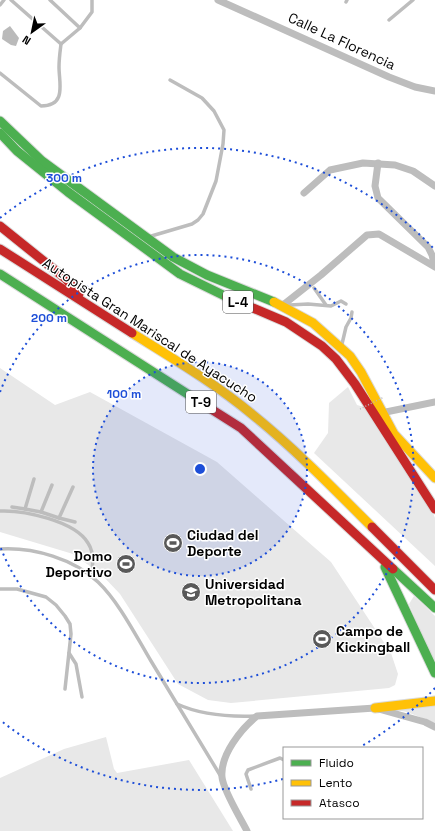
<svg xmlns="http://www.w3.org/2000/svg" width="435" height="831" viewBox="0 0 435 831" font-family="'Space Grotesk',sans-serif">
<rect width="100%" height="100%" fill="#fff"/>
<!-- green -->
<g fill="#e8e8e8">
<path d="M 0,368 L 55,405 L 90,392 L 217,462 L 331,562 L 391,653 L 398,674 L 395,685 L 389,688 L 231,703 L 208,700 L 178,684 L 120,594 L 101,574 L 73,554 L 0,532 Z"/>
<path d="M 348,387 L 357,405 L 364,407 L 369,415 L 385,441 L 404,466 L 431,508 L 435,518 L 435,566 L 314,453 L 328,433 L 329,403 Z"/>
<path d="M 414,596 L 435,616 L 435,662 L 425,643 L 409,604 Z"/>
<path d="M 435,703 L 435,723 L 407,712 L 375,706 Z"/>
<path d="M 106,737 L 114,769 L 117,773 L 189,760 L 233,831 L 0,831 L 0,778 L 64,749 Z"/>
</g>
<!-- water -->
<path fill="#bababa" d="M 10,26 L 19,38 L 16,46 L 11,45 L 2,39 L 3,31 Z"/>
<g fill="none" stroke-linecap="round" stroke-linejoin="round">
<!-- fast casing -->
<g stroke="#dbdbdb" stroke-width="11">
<g id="fast">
<path d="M 0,121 L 42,161 L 173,257 L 207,275 L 274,302"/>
<path d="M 0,133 L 17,151 L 68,192 L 180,274 L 227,297"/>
<path d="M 0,274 L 200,402"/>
<path d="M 385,567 L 435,673"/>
<path d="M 393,569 L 435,608"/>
</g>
</g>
<!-- slow casing -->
<g stroke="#dbdbdb" stroke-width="11">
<g id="slow">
<path d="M 274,302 L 313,323 L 350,356 L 361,372 L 394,434 L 435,478"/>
<path d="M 132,333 C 172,358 216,384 253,415 C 295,449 333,488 372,527"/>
<path d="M 375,708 L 435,701"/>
</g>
</g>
<!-- jam casing -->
<g stroke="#dbdbdb" stroke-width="11">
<g id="jam">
<path d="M 0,226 L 66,279 L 79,294"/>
<path d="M 0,249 L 132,333"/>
<path d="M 227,297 L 286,322 L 322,346 L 336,359 L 355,384 L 435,509"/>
<path d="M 200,402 L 241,428 L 393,569"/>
<path d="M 372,527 L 435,590"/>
</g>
</g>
<!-- lane -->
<g stroke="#bdbdbd" stroke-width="3.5">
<path d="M 50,0 L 80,28 L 61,44"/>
<path d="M 346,2 L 347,0"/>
<path d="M 0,5 L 4,0"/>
<path d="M 389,20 L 413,0"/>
<path d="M 80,28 L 92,12 L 92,0"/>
<path d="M 0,73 L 41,106 C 67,106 59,83 59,67 C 59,59 60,52 61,44 L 11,0"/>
<path d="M 148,237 L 192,224 L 198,220 L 203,214 L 216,181 L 223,144 L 224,130 L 214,111 L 202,98 L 170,80"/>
<path d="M 314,288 L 326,305"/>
<path d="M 290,305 L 308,304 L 331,306 L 341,301 L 346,304"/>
<path d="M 342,344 L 346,327 L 351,318 L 352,312"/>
<path d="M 34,479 L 25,509 L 41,512"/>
<path d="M 52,485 L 41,512 L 59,518"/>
<path d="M 73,487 L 59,518 L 75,522"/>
<path d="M 12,507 L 25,509"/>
<path d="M 0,511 C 24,510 75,521 88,543 C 94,552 93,567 91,577"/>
<path d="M 0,549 C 34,547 74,559 98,582 C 119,602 136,636 151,661 C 174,699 197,737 220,775"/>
<path d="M 0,589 L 17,589 L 46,597 L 56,605 L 65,616 L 70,624 L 71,634 L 65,689"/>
<path d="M 69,653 L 76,664 L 82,697"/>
<path d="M 177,704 C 201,715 228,717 255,716"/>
<path d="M 251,789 L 246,774 L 248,770 L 280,758 L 284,760"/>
</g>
<!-- street -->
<g stroke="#bdbdbd" stroke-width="7">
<path d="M 218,0 L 389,77 L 415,87 L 435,91"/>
<path d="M 304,193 L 330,170 L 363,163 L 395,165 L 413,171 L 435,186"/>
<path d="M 283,305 L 321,275 L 367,235 L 379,234 L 435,267 L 432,255 L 428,247 L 378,198 L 375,186 L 378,163"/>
<path d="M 381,413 L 435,402"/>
<path d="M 247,831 C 241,819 223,790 222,777 C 220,755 241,729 257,716 L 375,708 L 425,722 L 435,727"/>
</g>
<!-- fast -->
<use href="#fast" stroke="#4caf50" stroke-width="9"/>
<!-- slow -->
<use href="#slow" stroke="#ffc107" stroke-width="9"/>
<!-- jam -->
<use href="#jam" stroke="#c62828" stroke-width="9"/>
<!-- path-bridge -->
<path stroke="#b8b8b8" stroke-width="1.5" stroke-dasharray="1 2" stroke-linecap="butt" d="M 360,409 L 384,397"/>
</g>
<!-- distance rings -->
<circle cx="200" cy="469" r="107" fill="#1d4ed8" fill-opacity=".12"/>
<g fill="none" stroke="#1d4ed8" stroke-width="2" stroke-dasharray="2 4">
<circle cx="200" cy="469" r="107"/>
<path d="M0 392A214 214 0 1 1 0 546"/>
<path d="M435 688A321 321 0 0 1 360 747M283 779A321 321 0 0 1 0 720M0 218A321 321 0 0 1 435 250"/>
</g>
<!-- icons -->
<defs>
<g id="stadium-disc" transform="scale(1)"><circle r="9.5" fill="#595959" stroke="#fff"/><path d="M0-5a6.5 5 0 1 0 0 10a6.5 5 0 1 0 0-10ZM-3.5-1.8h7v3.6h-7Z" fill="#fff"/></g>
<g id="university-disc" transform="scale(1)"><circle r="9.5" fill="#595959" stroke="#fff"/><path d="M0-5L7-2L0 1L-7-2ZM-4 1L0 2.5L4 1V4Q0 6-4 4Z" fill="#fff"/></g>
</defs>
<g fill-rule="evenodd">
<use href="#stadium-disc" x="173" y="543"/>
<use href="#stadium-disc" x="126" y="564"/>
<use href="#university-disc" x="191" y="592"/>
<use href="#stadium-disc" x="322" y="639"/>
</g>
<g text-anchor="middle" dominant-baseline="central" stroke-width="3" stroke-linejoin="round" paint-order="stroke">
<!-- shield labels -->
<g fill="#fff" stroke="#4c4c4c" stroke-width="1">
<rect x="223" y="291" width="30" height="22" rx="3"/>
<rect x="186" y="391" width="30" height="22" rx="3"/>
</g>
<g font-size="13" font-weight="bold" fill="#000">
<text x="238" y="302">L-4</text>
<text x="201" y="402">T-9</text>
</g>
<!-- street labels -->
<g font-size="14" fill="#000" stroke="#fff">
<text transform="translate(342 41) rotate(25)">Calle La Florencia</text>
<text transform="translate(150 330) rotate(33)">Autopista Gran Mariscal de Ayacucho</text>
</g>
<!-- poi labels -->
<g font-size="14" font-weight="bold" fill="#000" stroke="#fff" text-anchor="start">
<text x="187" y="535">Ciudad del<tspan x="187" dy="16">Deporte</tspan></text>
<text x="112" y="556" text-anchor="end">Domo<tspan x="112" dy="16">Deportivo</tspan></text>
<text x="205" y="584">Universidad<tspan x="205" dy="16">Metropolitana</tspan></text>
<text x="336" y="631">Campo de<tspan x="336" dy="16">Kickingball</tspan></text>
</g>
</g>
<circle cx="200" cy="469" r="6" fill="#1d4ed8" stroke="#fff" stroke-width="2"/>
<g font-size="12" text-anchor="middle" font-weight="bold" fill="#1d4ed8" stroke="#fff" stroke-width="3" stroke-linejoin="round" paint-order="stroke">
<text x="64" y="182">300 m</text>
<text x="49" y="322">200 m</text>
<text x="124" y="398">100 m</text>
</g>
<!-- legend -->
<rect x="283" y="747" width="140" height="72" fill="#ffffff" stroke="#999999"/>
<rect x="291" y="760" width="20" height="6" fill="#4caf50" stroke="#999999"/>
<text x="319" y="767" font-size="12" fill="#000000">Fluido</text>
<rect x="291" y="780" width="20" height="6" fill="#ffc107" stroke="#999999"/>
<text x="319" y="787" font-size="12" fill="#000000">Lento</text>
<rect x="291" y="800" width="20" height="6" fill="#c62828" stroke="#999999"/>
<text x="319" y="807" font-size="12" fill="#000000">Atasco</text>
<!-- north arrow -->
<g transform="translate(32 32) rotate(213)" stroke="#ffffff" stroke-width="3" paint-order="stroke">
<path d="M0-3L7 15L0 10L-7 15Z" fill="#000000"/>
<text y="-6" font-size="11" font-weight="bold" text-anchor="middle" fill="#000000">N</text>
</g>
</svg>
